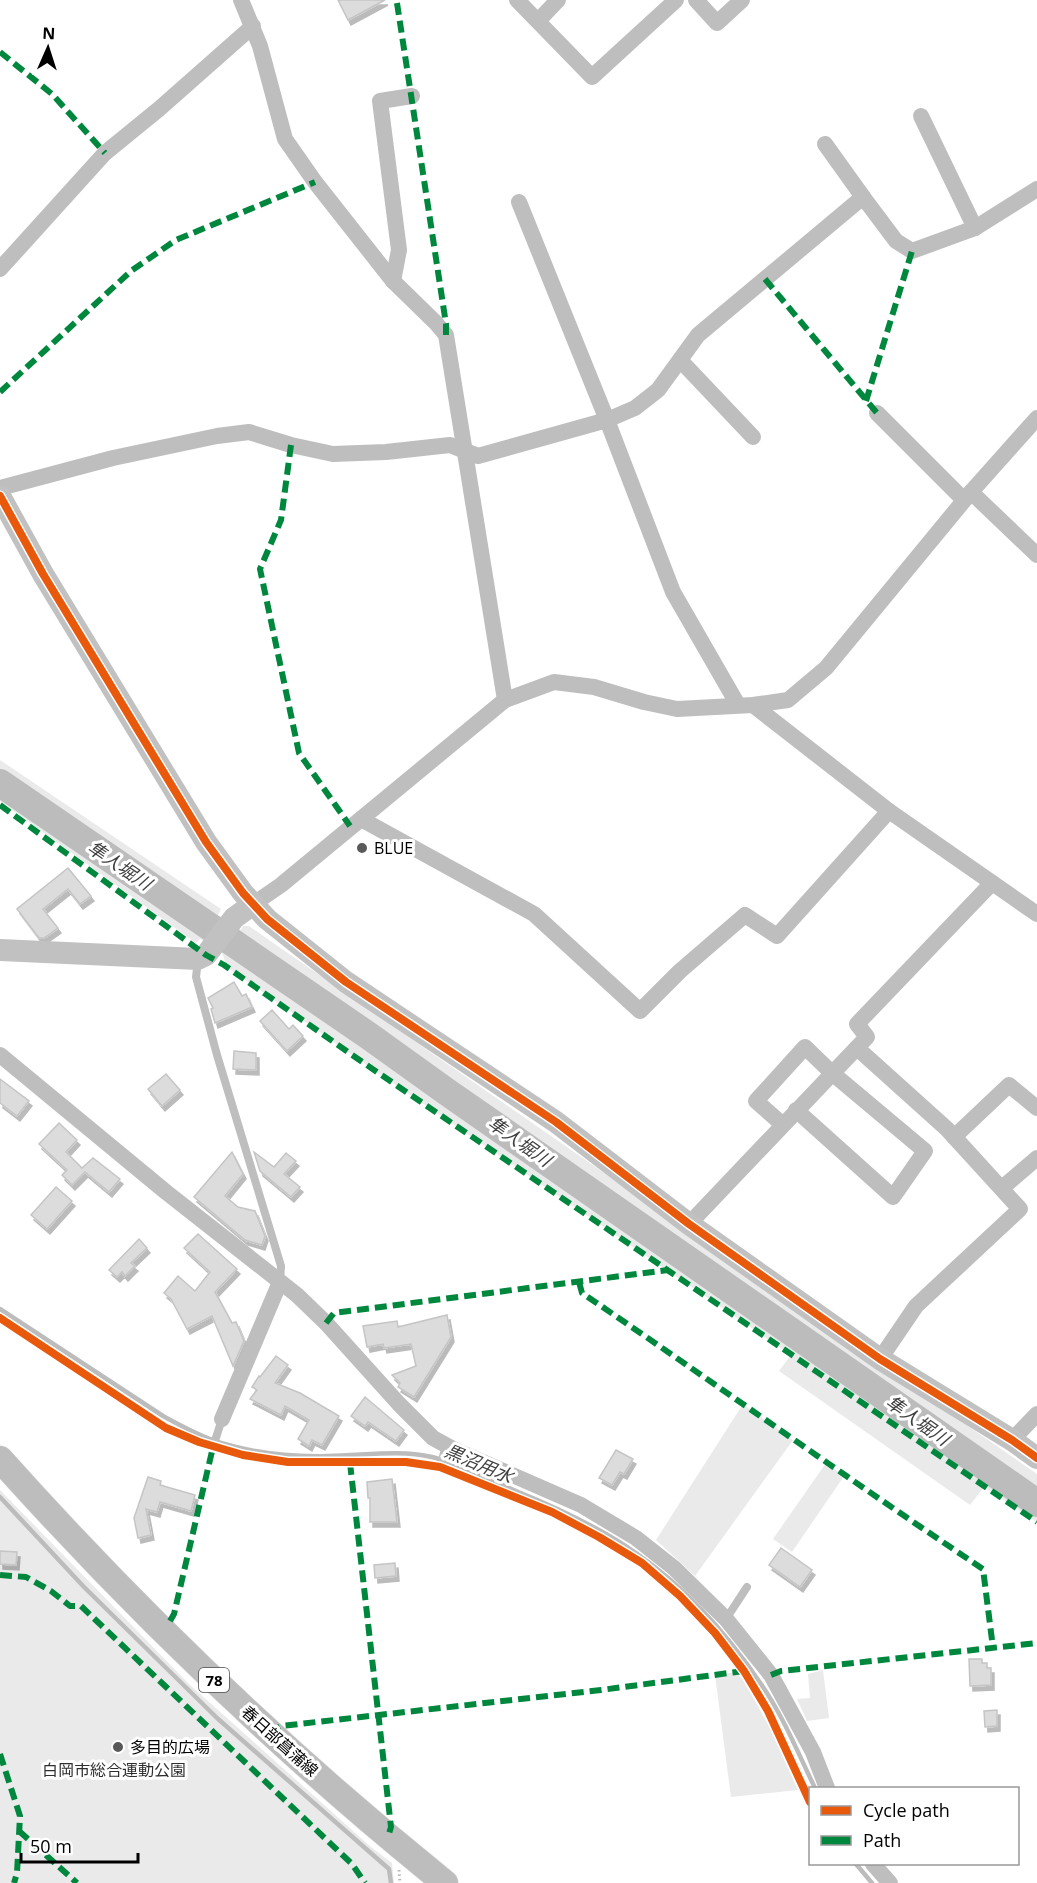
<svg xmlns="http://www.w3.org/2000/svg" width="1037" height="1883" viewBox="0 0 1037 1883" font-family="'Open Sans','Noto Sans JP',sans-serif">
<defs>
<filter id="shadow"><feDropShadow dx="3" dy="5" stdDeviation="0" flood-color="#0004"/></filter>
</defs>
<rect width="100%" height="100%" fill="#fff"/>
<!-- green -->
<g fill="#eaeaea">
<path d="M 0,760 L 221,909 L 218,915 L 241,930 L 243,926 L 249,926 L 1037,1474 L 1037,1489 L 712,1268 L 657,1225 L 0,771 Z"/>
<path d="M 0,792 L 229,948 L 384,1060 L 1037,1511 L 1037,1522 L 984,1487 L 970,1505 L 779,1371 L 791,1355 L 358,1059 L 224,965 C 228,951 210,945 200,939 L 196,943 L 0,801 Z"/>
<path d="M 743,1404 L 793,1440 L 695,1576 L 656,1540 Z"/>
<path d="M 826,1463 L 844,1476 L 792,1552 L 773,1539 Z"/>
<path d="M 0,1490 L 190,1685 L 371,1847 L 392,1863 L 394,1883 L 0,1883 Z"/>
<path d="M 823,1670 L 829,1718 L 807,1721 L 797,1699 L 810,1698 L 808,1674 Z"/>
<path d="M 736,1672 L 743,1680 L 767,1722 L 798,1790 L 731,1797 L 715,1675 Z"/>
</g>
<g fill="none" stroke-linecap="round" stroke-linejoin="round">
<!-- stream -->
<g stroke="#bcbcbc" stroke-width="4.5">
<path d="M 0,1309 L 163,1416 C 181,1426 201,1437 221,1443 C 254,1453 293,1457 328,1456 C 362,1456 398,1449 432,1457 C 458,1463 491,1480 516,1491 C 558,1508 599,1527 636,1553 C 685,1587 728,1635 761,1684 C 783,1716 798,1753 815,1788"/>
<path d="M 0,1497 L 84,1587 L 217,1718 L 389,1869 L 391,1883"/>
<path d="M 856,1864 L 872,1883"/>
</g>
<!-- river -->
<path stroke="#bcbcbc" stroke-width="28" d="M 0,783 L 369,1036 L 447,1092 L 1037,1503"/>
</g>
<!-- building -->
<g fill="#dcdcdc" stroke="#c5c5c5" stroke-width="1.5" filter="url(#shadow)">
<path d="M 338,0 L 385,0 L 348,20 Z"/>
<path d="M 68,868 L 91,896 L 80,904 L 68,889 L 43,909 L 58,928 L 44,938 L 39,938 L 17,909 Z"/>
<path d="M 234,982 L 242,996 L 246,994 L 252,1007 L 215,1023 L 211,1009 L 213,1008 L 208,998 Z"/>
<path d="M 272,1010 L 289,1029 L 293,1025 L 303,1036 L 287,1051 L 260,1021 Z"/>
<path d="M 234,1051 L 256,1053 L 256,1070 L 233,1069 Z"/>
<path d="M 166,1074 L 180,1090 L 162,1106 L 148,1089 Z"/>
<path d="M 0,1079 L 29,1101 L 17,1116 L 0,1103 Z"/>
<path d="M 59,1123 L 77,1140 L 66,1152 L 82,1168 L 93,1158 L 120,1179 L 109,1192 L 85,1172 L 72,1185 L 62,1175 L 67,1170 L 39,1144 Z"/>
<path d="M 232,1152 L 243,1174 L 225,1196 L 238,1207 L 255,1211 L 265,1236 L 262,1245 L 245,1240 L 194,1197 Z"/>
<path d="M 254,1152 L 274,1167 L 286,1153 L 296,1161 L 284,1174 L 300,1187 L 291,1197 L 260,1171 Z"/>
<path d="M 56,1187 L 72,1201 L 47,1229 L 31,1215 Z"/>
<path d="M 198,1234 L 237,1269 L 215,1292 L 232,1323 L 236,1322 L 244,1341 L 233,1366 L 212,1316 L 187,1329 L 171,1299 L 164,1293 L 178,1276 L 195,1291 L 210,1272 L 184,1248 Z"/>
<path d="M 139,1239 L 147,1248 L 131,1263 L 135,1266 L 125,1276 L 122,1272 L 117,1277 L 109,1270 Z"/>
<path d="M 447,1315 L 451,1337 L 414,1397 L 398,1387 L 400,1383 L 392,1375 L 416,1366 L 411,1344 L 384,1348 L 383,1344 L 367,1347 L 363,1326 L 397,1321 L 398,1327 Z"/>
<path d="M 276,1356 L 288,1365 L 275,1383 L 300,1393 L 339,1416 L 322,1445 L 312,1440 L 309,1446 L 298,1439 L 309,1420 L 285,1406 L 281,1415 L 250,1399 L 257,1390 L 252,1387 L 259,1376 L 260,1377 Z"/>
<path d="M 365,1397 L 404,1430 L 396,1441 L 368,1422 L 365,1426 L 351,1416 Z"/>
<path d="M 616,1450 L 633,1459 L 624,1474 L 620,1472 L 612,1485 L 599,1478 Z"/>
<path d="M 148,1477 L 161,1481 L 160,1485 L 195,1495 L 191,1511 L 160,1502 L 157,1512 L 146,1509 L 151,1535 L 138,1538 L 134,1518 Z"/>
<path d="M 392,1479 L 397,1522 L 370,1522 L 370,1498 L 368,1498 L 367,1482 Z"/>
<path d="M 781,1548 L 812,1570 L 800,1587 L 769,1565 Z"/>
<path d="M 0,1551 L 17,1552 L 16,1565 L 0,1564 Z"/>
<path d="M 395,1563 L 396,1576 L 375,1578 L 374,1565 Z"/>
<path d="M 969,1659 L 982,1659 L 982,1663 L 987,1663 L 987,1668 L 991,1668 L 991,1685 L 970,1686 Z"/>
<path d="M 997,1710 L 997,1726 L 985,1727 L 984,1711 Z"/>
</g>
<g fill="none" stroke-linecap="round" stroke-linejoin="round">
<!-- primary casing -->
<g stroke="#dbdbdb" stroke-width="27">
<path id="primary" d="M 0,1459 C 137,1612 285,1754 445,1883"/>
</g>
<!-- path -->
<path stroke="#b8b8b8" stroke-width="3" stroke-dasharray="1.5 3" stroke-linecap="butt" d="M 399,1870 L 400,1883"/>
<!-- lane -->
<g stroke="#bebebe" stroke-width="8">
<path d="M 198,960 L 196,977 L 217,1055 L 281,1266 L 280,1282"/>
<path d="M 213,1447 L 222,1419"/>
<path d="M 389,1461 L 426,1464 L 440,1467 L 446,1446"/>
<path d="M 726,1619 L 747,1587"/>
</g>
<!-- street -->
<g stroke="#bebebe" stroke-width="16">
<path d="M 241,0 L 260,46 L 285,139 L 315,182 L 393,281 L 436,323 L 446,335 L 505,700"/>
<path d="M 517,0 L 592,77 L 676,0"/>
<path d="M 696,0 L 717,23 L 742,0"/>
<path d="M 538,21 L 558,0"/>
<path d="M 921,116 L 975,228"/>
<path d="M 825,144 L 863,197"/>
<path d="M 519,202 L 607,420 L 673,592 L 738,705"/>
<path d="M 0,269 L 105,153 L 159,109 L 253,26"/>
<path d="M 393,281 L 399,250 L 380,101 L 412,96"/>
<path d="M 680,360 L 753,437"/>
<path d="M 877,413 L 964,500"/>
<path d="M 0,488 L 113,458 L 217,436 L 249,432 L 291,445 L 333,454 L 386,452 L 450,445 L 478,456 L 607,420 L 635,408 L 658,390 L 698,335 L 863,197 L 896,241 L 912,251 L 975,228 L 1037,189"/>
<path d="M 971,492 L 1037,555"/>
<path d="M 753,705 L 889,811 L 1037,914"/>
<path d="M 361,819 L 534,914 L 640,1011 L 680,971 L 745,915 L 777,936 L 889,811"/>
<path d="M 252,905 L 281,885 L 505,700 L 554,682 L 594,687 L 644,702 L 677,709 L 753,705 L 788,700 L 826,668 L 971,492 L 1037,418"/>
<path d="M 857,1048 L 947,1129 L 1020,1209 L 916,1306 L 880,1359"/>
<path d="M 0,1055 L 166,1192 L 297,1295 L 326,1323 L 399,1404 L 433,1438 L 455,1450 L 581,1505 L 636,1538 L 674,1568 L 726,1619 L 771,1675 L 813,1752 L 827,1788"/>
<path d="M 782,1124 L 756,1101 L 805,1047 L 832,1073 L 925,1151 L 893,1197 L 796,1110"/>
<path d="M 954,1137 L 1009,1085 L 1037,1108"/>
<path d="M 1002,1188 L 1037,1158"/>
<path d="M 689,1224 L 867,1037 L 857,1024 L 992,883"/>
<path d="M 222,1419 L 280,1282"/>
<path d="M 1012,1440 L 1037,1414"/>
<path d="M 873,1864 L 890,1883"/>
</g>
<!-- secondary -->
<g stroke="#c1c1c1" stroke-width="22">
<path d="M 0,496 L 43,574 L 206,842 L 243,893 L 267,919 L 346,982 L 556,1122 L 689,1224 L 880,1359 L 1012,1440 L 1037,1458"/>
<path d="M 0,950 L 198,959 L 206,955 L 234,918 L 252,905"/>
</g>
<!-- primary -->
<use href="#primary" stroke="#bdbdbd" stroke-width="26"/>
<!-- quiet -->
<g stroke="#00873e" stroke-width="6" stroke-dasharray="12 6" stroke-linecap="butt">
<path d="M 397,3 L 446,324 L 446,335"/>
<path d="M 0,52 L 52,94 L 105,153"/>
<path d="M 765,279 L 877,413"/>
<path d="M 0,392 L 131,271 L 176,240 L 315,182"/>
<path d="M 866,401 L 912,251"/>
<path d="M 291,445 L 281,520 L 260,569 L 299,753 L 350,826"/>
<path d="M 0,805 L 206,955 L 224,965 L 358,1059 L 1037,1522"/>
<path d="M 579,1282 L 582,1293 C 716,1384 848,1479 983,1569 L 993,1648"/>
<path d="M 326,1323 L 334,1313 L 668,1270"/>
<path d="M 350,1463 L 391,1827 L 388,1837"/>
<path d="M 0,1575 L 26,1577 L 51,1591 L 70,1606 L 81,1606 L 352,1864 L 365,1883"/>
<path d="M 170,1621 L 174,1614 L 213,1447"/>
<path d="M 771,1675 L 781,1671 L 1037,1643"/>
<path d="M 269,1732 L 281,1726 L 601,1690 L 744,1671"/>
<path d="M 0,1754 L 20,1816 L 17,1873 L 14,1883"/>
<path d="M 19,1831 L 77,1883"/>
</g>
<!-- cycleway casing -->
<g stroke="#fff" stroke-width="11">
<g id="cycleway">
<path d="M 0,496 L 43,574 L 206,842 L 243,893 L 267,919 L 346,982 L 556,1122 L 689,1224 L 880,1359 L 1012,1440 L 1037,1458"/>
<path d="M 0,1318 L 166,1428 L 199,1442 L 243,1455 L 288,1462 L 406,1462 L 440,1467 L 552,1512 L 599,1537 L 642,1563 L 680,1596 L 715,1633 L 744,1671 L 768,1711 L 810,1802"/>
</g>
</g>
<!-- cycleway -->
<use href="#cycleway" stroke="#e8590c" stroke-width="8"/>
</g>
<!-- markers -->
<g fill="#595959" stroke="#fff" stroke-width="2">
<circle cx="362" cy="848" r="6"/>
<circle cx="118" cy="1747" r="6"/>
</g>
<g text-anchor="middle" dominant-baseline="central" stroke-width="6" stroke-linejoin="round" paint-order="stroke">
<!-- shield labels -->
<rect fill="#fff" stroke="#4c4c4c" stroke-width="1.5" x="199" y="1668" width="30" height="24" rx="4.5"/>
<g font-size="15" font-weight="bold" fill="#000">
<text x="214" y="1680">78</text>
</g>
<!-- poi labels -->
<g font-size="16" fill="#000" stroke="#fff" text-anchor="start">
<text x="374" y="848">BLUE</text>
<text x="130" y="1747">多目的広場</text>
</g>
<!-- street labels -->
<g font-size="16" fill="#000" stroke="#fff">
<text transform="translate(280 1741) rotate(42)">春日部菖蒲線</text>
</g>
<!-- park labels -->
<g font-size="16" fill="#2f2f2f" stroke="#fff">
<text x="114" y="1770">白岡市総合運動公園</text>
</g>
<!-- water labels -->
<g font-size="18" font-style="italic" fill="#404040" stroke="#fff">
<text transform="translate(120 865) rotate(34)">隼人堀川</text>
<text transform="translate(520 1141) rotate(35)">隼人堀川</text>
<text transform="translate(918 1420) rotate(35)">隼人堀川</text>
<text transform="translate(479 1463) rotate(23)">黒沼用水</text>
</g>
</g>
<!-- legend -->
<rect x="809" y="1787" width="210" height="78" fill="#ffffff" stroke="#999999" stroke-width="1.5"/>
<rect x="821" y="1806" width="30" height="9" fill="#e8590c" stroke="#999999" stroke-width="1.5"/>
<text x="863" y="1817" font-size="18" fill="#000000">Cycle path</text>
<rect x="821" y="1836" width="30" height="9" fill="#00873e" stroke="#999999" stroke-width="1.5"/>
<text x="863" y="1847" font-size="18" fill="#000000">Path</text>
<!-- north arrow -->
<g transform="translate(48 48) rotate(3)" stroke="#ffffff" stroke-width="4.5" paint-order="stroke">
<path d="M0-4.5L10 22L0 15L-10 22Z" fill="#000000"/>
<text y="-9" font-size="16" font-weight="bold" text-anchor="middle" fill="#000000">N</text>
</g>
<!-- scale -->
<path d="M21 1853v9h117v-9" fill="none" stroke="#000000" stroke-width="3"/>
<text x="30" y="1853" font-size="18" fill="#000000" stroke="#ffffff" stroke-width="4.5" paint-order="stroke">50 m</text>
</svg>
